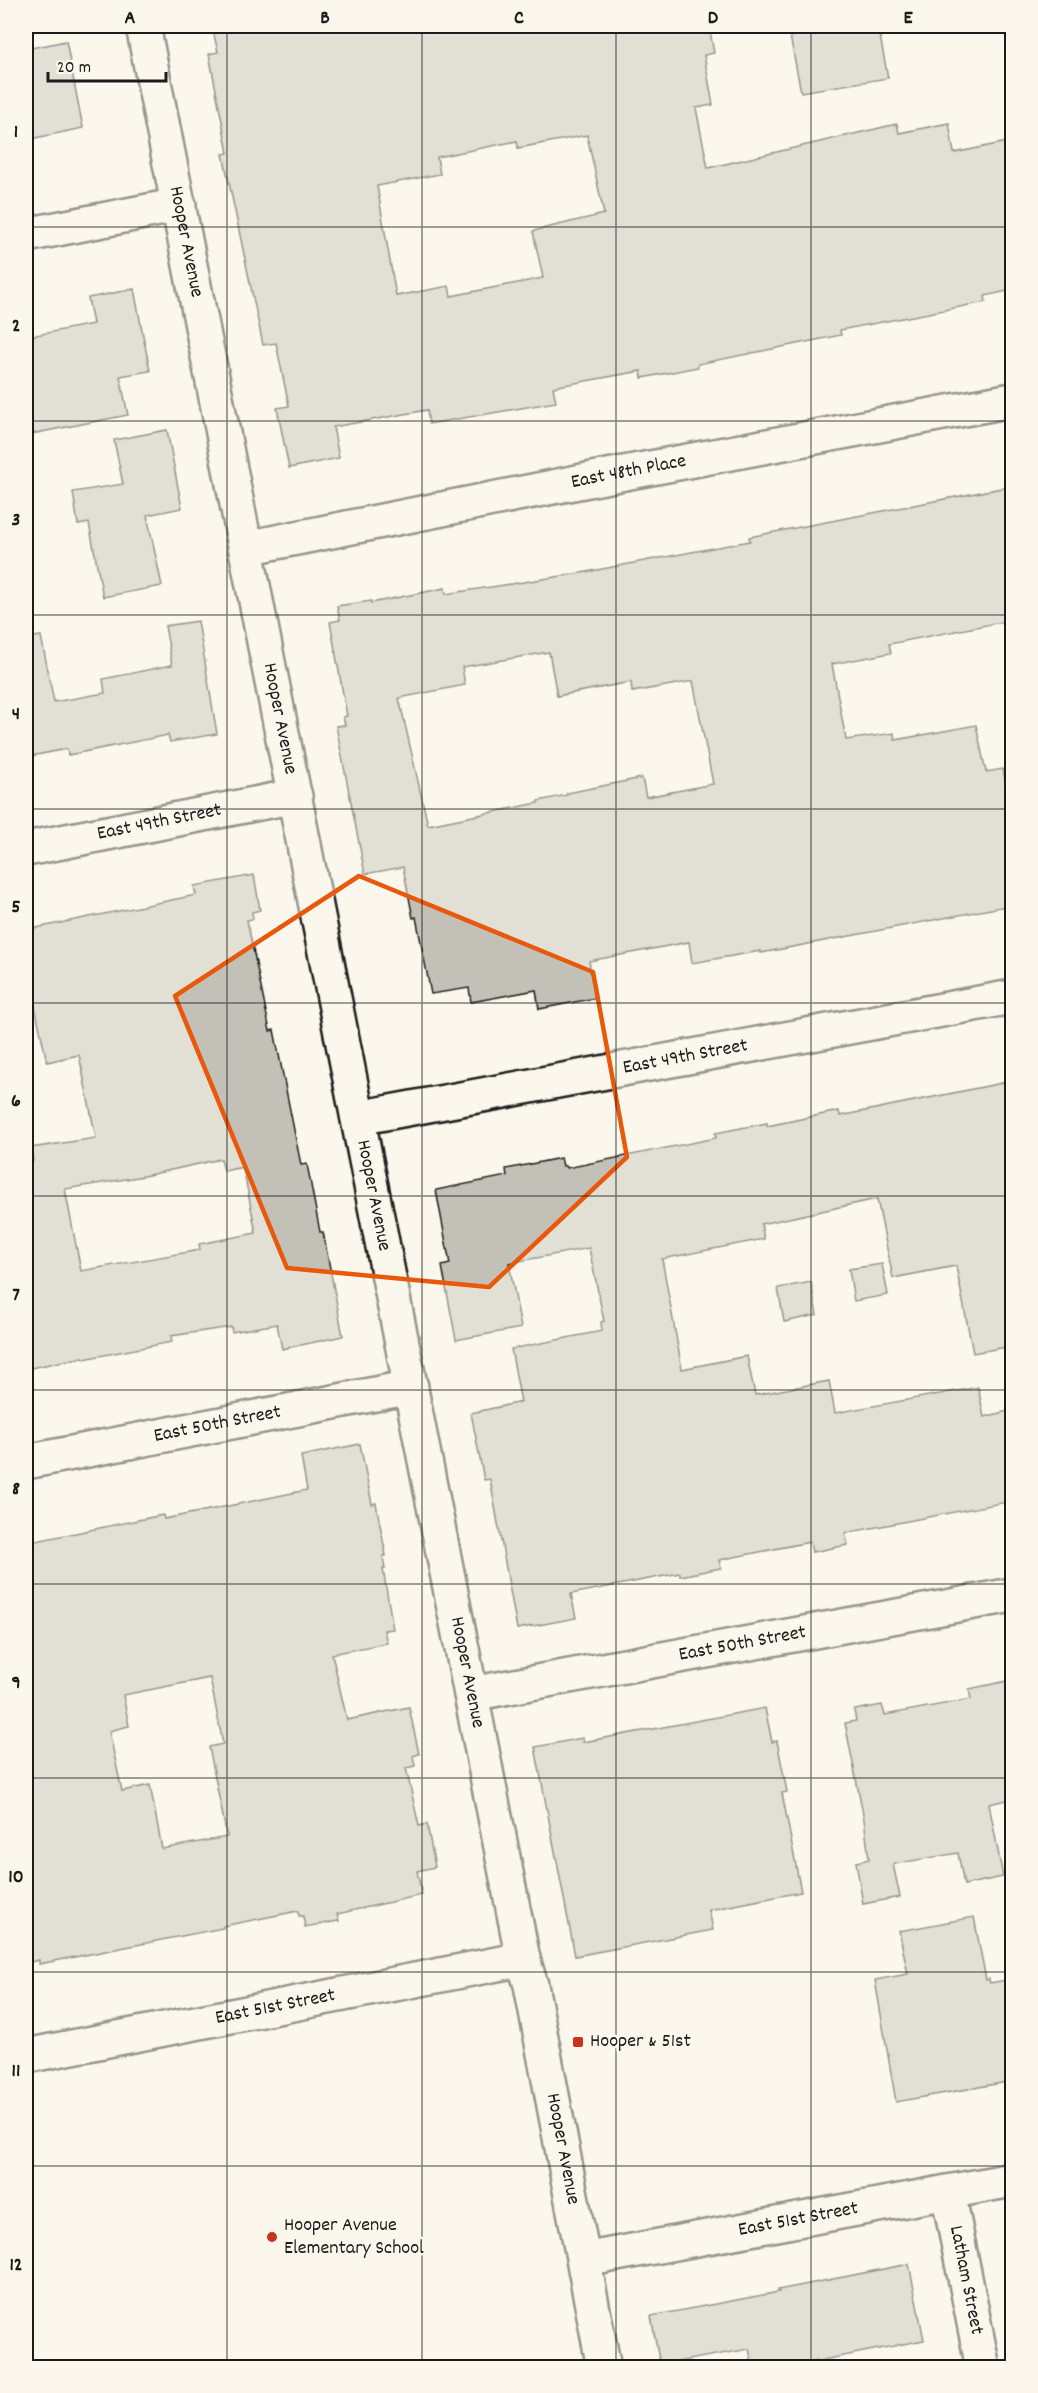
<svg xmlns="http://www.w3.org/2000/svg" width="1038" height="2393" viewBox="0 0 1038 2393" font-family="Dekko,sans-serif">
<rect width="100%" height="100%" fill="#fbf7ec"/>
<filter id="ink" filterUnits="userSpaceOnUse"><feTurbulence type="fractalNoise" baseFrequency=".0167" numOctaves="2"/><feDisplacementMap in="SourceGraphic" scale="12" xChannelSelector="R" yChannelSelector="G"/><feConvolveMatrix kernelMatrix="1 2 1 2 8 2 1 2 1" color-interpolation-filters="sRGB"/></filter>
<g filter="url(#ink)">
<!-- building -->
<g fill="#c3c0b8" stroke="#1c1c1c" stroke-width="1.5" fill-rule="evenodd">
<path d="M 212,26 L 709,26 L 714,53 L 704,55 L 713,105 L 696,108 L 708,168 L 897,124 L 899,133 L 949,123 L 954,153 L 1012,141 L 1012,290 L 985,296 L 986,302 L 840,330 L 841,335 L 698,364 L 698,367 L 642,378 L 641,371 L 553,387 L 556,402 L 429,424 L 427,410 L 333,427 L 339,458 L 289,468 L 277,408 L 289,406 L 276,343 L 263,345 L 223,154 L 228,153 L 209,54 L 218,52 ZM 587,135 L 604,214 L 533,231 L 543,278 L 451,296 L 449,286 L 396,296 L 377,186 L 440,174 L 437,157 L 517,141 L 518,148 Z"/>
<path d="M 788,26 L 878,26 L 888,78 L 801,92 Z"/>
<path d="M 66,41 L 83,128 L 26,140 L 26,49 Z"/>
<path d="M 134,289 L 150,371 L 120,376 L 128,415 L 26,435 L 26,337 L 93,324 L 88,298 Z"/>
<path d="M 167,430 L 182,508 L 147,515 L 162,586 L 103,597 L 89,523 L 78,525 L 73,492 L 123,484 L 114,440 Z"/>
<path d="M 1012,486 L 1012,620 L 889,644 L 891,653 L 832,664 L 846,740 L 894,733 L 895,740 L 976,725 L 986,772 L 1003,769 L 1012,818 L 1012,905 L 761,953 L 761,951 L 692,963 L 689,942 L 589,961 L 596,998 L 539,1009 L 536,990 L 471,1002 L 469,988 L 431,994 L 416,917 L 413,918 L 403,867 L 365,874 L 336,726 L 345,725 L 343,717 L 347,716 L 330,622 L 340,620 L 337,606 L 371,601 L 371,603 L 445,588 L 446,594 L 581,573 L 750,541 L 749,537 ZM 549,652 L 557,696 L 631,682 L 632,692 L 693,681 L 713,784 L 646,797 L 642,778 L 567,793 L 567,795 L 538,801 L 538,803 L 428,825 L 399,698 L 465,685 L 462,667 Z"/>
<path d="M 198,621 L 217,734 L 170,742 L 168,735 L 68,755 L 67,749 L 26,757 L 26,638 L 41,636 L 54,702 L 105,693 L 103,679 L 172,665 L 165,626 Z"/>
<path d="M 254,875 L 260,910 L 252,912 L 253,919 L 247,920 L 270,1031 L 274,1030 L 301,1165 L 307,1164 L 320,1232 L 323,1232 L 343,1336 L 282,1349 L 277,1324 L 232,1332 L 231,1327 L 171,1336 L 172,1342 L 84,1359 L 83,1357 L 26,1369 L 26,1162 L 33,1161 L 31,1148 L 96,1138 L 79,1055 L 47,1062 L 26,965 L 26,930 L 196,895 L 194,886 ZM 221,1159 L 224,1171 L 243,1167 L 256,1233 L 199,1244 L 200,1250 L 81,1271 L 65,1189 L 144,1176 Z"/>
<path d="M 1012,1081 L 1012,1346 L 973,1353 L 956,1266 L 893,1278 L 877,1199 L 761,1224 L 764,1239 L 662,1259 L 682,1369 L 747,1356 L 755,1395 L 829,1381 L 835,1413 L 978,1387 L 984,1417 L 1012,1410 L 1012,1501 L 845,1533 L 848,1545 L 812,1552 L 810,1542 L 719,1560 L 721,1568 L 680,1576 L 680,1573 L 571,1594 L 576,1618 L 517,1629 L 490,1479 L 484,1480 L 471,1413 L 521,1402 L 511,1349 L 602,1331 L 601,1322 L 604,1321 L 589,1248 L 509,1263 L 521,1328 L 456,1340 L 442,1266 L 450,1264 L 436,1190 L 507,1176 L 506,1169 L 561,1158 L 563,1166 L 566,1166 L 567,1168 L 716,1138 L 715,1133 L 767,1123 L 767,1126 L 839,1111 L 840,1116 Z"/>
<path d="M 882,1264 L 888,1295 L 854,1301 L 849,1269 Z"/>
<path d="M 811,1282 L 817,1315 L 784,1322 L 778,1288 Z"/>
<path d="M 360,1444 L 372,1504 L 376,1503 L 386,1556 L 383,1556 L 385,1569 L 383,1569 L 393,1629 L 384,1630 L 387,1643 L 332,1654 L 347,1720 L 409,1707 L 419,1754 L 413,1756 L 415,1766 L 406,1768 L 419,1826 L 427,1824 L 435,1867 L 417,1871 L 422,1895 L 337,1914 L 339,1921 L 305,1927 L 303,1916 L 299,1916 L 298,1911 L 223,1926 L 223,1928 L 39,1964 L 39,1960 L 26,1963 L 26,1905 L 30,1904 L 26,1881 L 26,1543 L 163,1515 L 164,1519 L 307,1490 L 301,1456 ZM 210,1678 L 223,1744 L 209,1747 L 227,1837 L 162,1849 L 150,1785 L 122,1791 L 109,1731 L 129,1726 L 123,1695 Z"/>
<path d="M 1012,1680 L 1012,1799 L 989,1804 L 1003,1877 L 964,1885 L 958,1853 L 893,1864 L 900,1897 L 863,1904 L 856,1862 L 869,1859 L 864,1819 L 845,1723 L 856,1721 L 854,1710 L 882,1705 L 885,1715 L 971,1699 L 969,1689 Z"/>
<path d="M 765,1708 L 772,1742 L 777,1741 L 787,1792 L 782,1793 L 801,1892 L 709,1910 L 713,1930 L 575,1956 L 535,1747 L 583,1738 L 583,1742 Z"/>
<path d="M 974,1917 L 986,1980 L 989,1979 L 990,1983 L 1006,1980 L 1008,1990 L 1012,1989 L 1012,2081 L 896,2102 L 875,1980 L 908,1974 L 899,1931 Z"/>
<path d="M 909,2264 L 924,2340 L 788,2367 L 753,2367 L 749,2349 L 660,2365 L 651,2316 L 779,2292 L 778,2290 Z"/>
</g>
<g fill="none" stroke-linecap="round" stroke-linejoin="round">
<!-- minor casing -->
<g stroke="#1c1c1c" stroke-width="38">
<g id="minor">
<path d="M 26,235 L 179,205"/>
<path id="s1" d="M 246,548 L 603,477 L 1012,400"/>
<path id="s2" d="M 26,849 L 295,796"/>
<path id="s3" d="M 358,1118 L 1012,997"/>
<path id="s4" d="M 26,1462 L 411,1387"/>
<path id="s5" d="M 471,1694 L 1012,1595"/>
<path id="s6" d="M 26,2056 L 523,1959"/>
<path id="s7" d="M 948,2192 L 983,2368"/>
<path id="s8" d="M 584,2260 L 1012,2180"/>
</g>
</g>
<!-- tertiary casing -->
<g stroke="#1c1c1c" stroke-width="38">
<g id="tertiary">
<path id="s9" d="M 143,26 L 523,1959 L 531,1985 L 604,2368"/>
</g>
</g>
<!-- minor -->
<use href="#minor" stroke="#fbf7ec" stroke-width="33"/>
<!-- tertiary -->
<use href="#tertiary" stroke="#fbf7ec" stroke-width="33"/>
</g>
</g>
<!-- marked area -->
<path d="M0 0H1038V2393H0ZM 359,876 L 593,972 L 627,1157 L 489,1287 L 287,1268 L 175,996 Z" fill="#fbf7ec" fill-opacity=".55" fill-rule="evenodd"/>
<path fill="none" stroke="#e8590c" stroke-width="4.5" stroke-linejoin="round" d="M 359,876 L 593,972 L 627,1157 L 489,1287 L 287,1268 L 175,996 Z"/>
<!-- grid -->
<path fill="none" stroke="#1c1c1c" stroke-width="1.5" stroke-opacity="0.55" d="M 227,26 L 227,2368M 422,26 L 422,2368M 616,26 L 616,2368M 811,26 L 811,2368M 26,227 L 1012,227M 26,421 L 1012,421M 26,615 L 1012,615M 26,809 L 1012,809M 26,1003 L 1012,1003M 26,1196 L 1012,1196M 26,1390 L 1012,1390M 26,1584 L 1012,1584M 26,1778 L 1012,1778M 26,1972 L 1012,1972M 26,2166 L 1012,2166"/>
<!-- markers -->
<g fill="#c8321e" stroke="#fbf7ec" stroke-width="2">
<rect x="572" y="2036" width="12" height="12" rx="3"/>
<circle cx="272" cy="2237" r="6"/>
</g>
<g text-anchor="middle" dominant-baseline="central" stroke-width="5" stroke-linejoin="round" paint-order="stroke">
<!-- street labels -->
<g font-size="20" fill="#1c1c1c" stroke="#fbf7ec">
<text stroke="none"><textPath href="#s9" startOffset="220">Hooper Avenue</textPath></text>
<text stroke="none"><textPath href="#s1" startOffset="390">East 48th Place</textPath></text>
<text stroke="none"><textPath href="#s9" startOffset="706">Hooper Avenue</textPath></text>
<text stroke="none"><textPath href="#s2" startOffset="136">East 49th Street</textPath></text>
<text stroke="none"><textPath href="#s3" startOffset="333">East 49th Street</textPath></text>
<text stroke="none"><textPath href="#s9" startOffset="1192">Hooper Avenue</textPath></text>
<text stroke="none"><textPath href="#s4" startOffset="195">East 50th Street</textPath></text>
<text stroke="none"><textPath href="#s5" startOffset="276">East 50th Street</textPath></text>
<text stroke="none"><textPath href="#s9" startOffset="1678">Hooper Avenue</textPath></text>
<text stroke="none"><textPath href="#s6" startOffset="254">East 51st Street</textPath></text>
<text stroke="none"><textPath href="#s9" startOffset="2164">Hooper Avenue</textPath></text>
<text stroke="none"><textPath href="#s8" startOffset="218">East 51st Street</textPath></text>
<text stroke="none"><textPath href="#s7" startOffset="90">Latham Street</textPath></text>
</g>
<!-- poi labels -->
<g font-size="20" fill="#1c1c1c" stroke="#fbf7ec" text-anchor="start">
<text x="590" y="2042">Hooper &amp; 51st</text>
<text x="284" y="2226">Hooper Avenue<tspan x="284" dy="23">Elementary School</tspan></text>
</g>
</g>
<!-- margin -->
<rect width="1038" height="2393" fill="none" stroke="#fbf7ec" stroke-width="66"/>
<!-- scale -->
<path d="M48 72v9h118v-9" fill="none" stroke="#1c1c1c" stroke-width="3"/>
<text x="57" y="72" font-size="18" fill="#1c1c1c" stroke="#fbf7ec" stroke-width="4.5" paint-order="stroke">20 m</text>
<rect x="33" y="33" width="972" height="2327" fill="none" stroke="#1c1c1c" stroke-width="2"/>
<g font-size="20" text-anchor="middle" font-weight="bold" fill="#1c1c1c">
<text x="130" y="23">A</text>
<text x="325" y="23">B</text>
<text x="519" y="23">C</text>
<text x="713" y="23">D</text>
<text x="908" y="23">E</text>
<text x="16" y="137">1</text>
<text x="16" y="331">2</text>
<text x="16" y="525">3</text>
<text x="16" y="719">4</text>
<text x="16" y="912">5</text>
<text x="16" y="1106">6</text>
<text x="16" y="1300">7</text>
<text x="16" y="1494">8</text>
<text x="16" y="1688">9</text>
<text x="16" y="1882">10</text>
<text x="16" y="2076">11</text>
<text x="16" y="2270">12</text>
</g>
</svg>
